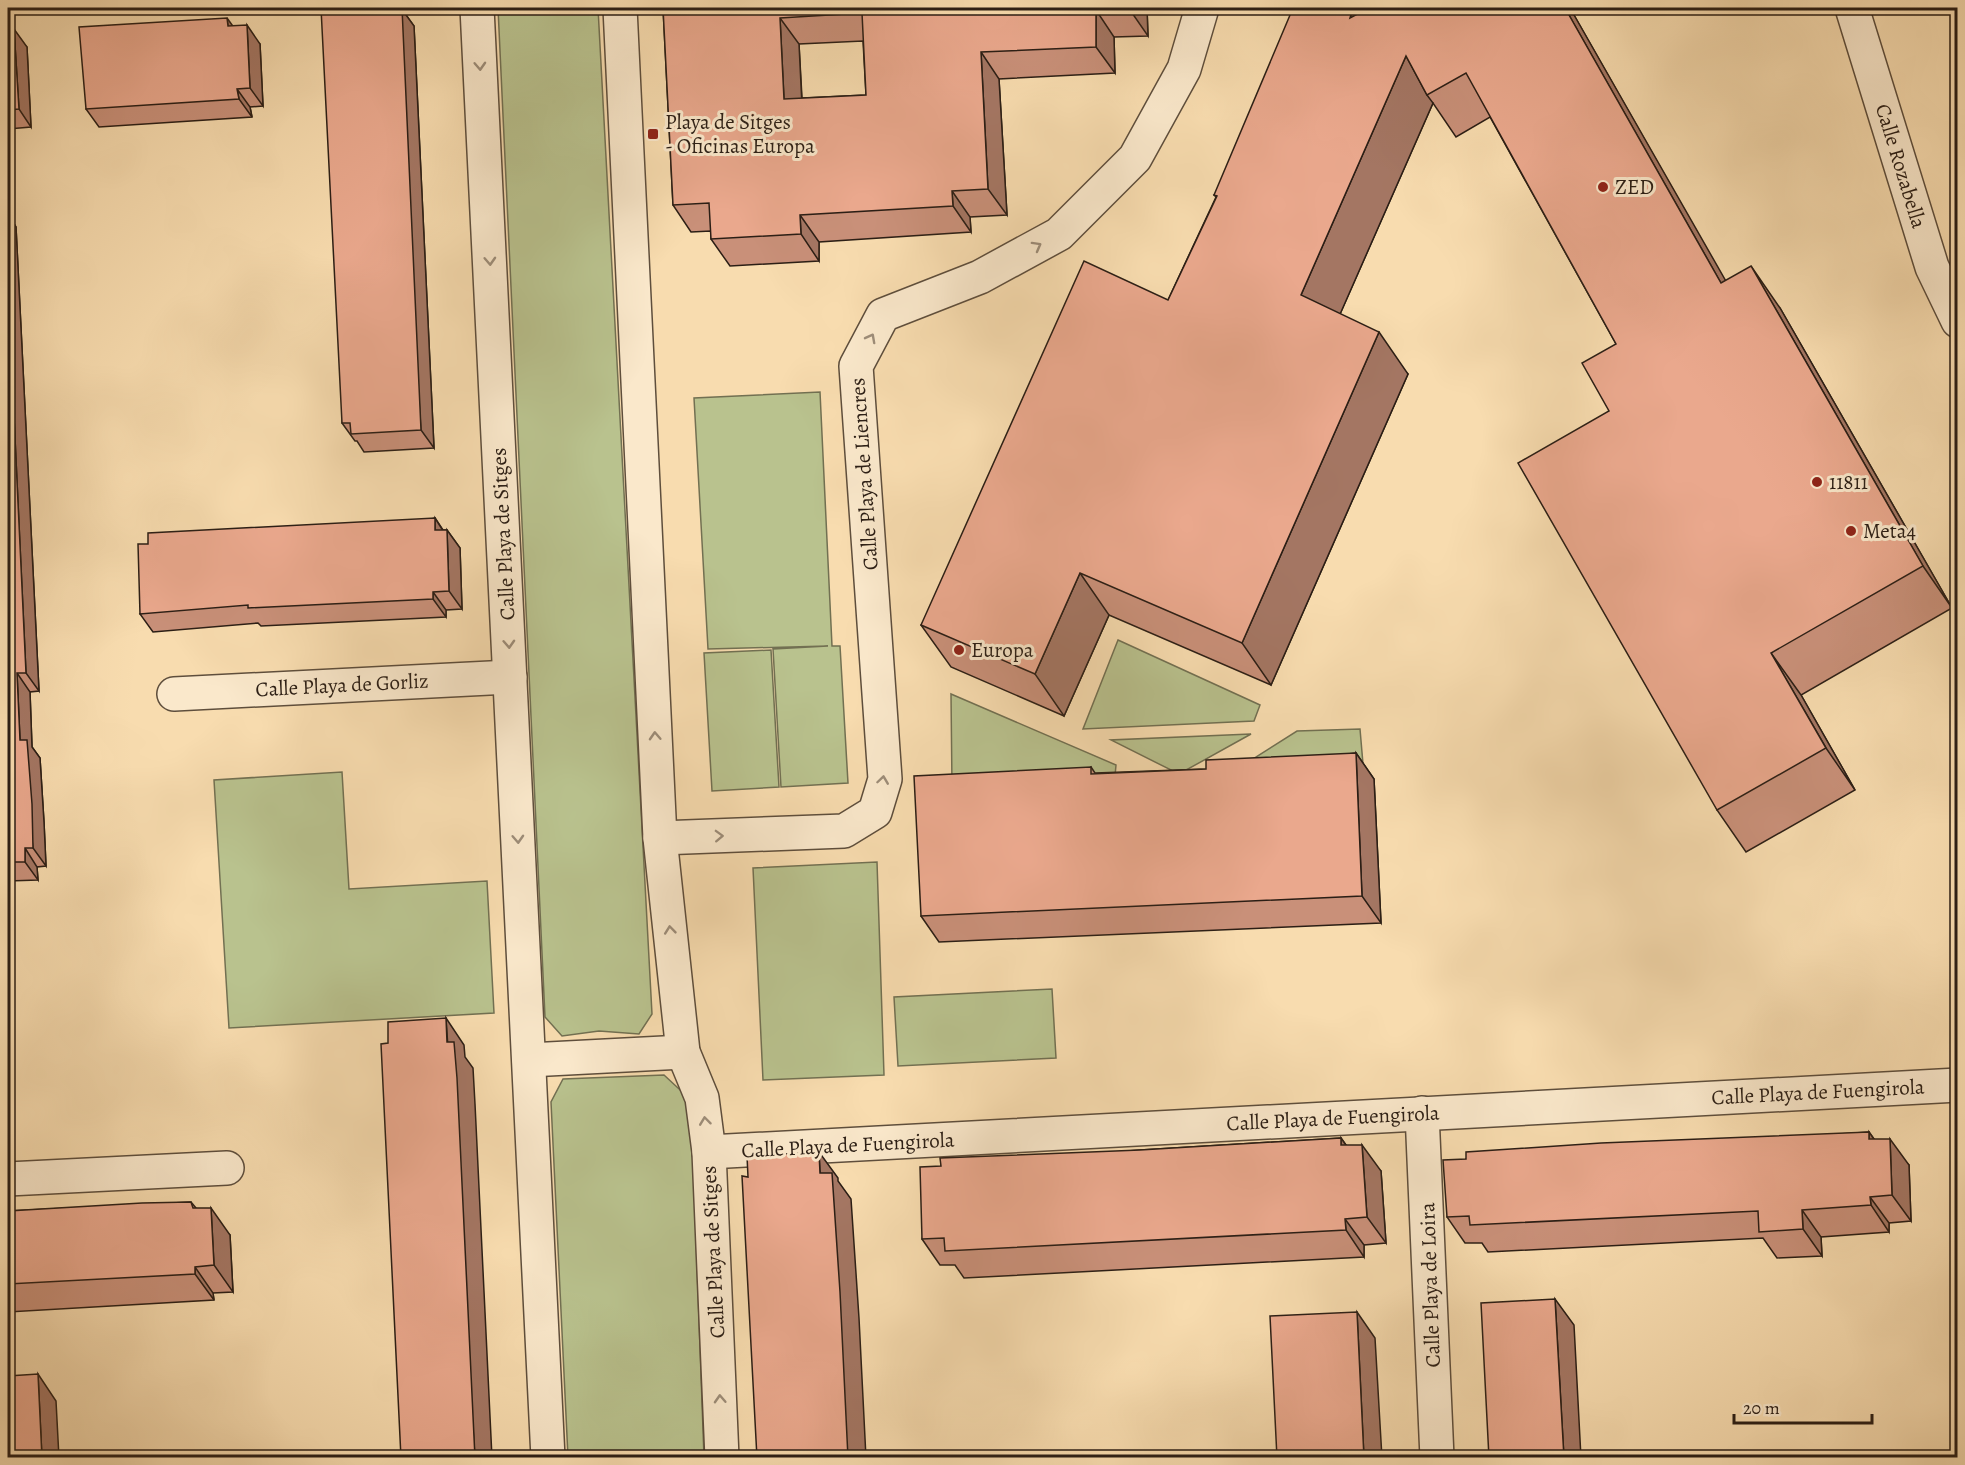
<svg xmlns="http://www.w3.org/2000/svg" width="1965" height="1465" viewBox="0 0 1965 1465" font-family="Alegreya,serif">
<rect width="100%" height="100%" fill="#f8dcaf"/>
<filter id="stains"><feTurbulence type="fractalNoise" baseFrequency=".00333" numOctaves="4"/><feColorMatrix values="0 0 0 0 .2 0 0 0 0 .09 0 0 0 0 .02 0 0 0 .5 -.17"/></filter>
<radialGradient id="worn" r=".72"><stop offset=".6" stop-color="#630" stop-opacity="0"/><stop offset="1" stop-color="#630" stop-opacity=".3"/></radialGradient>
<!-- green -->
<g fill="#b9c28e" stroke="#727052" stroke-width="1.5">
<path d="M 498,8 L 598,8 L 652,1014 L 639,1034 L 599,1031 L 562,1036 L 545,1017 Z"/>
<path d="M 820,392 L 832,646 L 840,646 L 848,783 L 781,787 L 773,649 L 828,646 L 708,649 L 694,398 Z"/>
<path d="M 1118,640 L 1260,705 L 1254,721 L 1083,729 Z"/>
<path d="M 771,650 L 779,787 L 712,791 L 704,653 Z"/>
<path d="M 951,694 L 1116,765 L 1115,776 L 952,787 Z"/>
<path d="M 1360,729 L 1363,764 L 1234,771 L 1297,731 Z"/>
<path d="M 1251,734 L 1179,774 L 1111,740 Z"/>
<path d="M 342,772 L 349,889 L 487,881 L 494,1013 L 229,1028 L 214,780 Z"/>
<path d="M 877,862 L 884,1075 L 763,1080 L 753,868 Z"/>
<path d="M 1052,989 L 1056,1058 L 898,1066 L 894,997 Z"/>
<path d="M 664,1075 L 691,1100 L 704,1457 L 568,1457 L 551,1102 L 563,1079 Z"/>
</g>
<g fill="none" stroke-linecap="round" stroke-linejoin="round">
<!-- street casing -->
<g stroke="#5e4e3c" stroke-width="36">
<g id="street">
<path d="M 477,8 L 548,1458"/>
<path d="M 620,8 L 660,838 L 683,1052 L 702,1098 L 709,1152 L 722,1458"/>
<path d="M 1852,8 L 1932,267 L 1958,321"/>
<path d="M 174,694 L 510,677"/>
<path d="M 660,838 L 844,831 L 875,812 L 885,779 L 856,366 L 883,315 L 980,277 L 1059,234 L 1135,158 L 1184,69 L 1202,8"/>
<path d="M 529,1060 L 683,1052"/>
<path d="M 1422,1113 L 1437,1458"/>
<path d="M 709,1152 L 1958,1085"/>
<path d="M 8,1179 L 227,1168"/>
</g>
</g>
<!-- street -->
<use href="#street" stroke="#fae8cb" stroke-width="33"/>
</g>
<!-- wall -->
<g fill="#c99079" stroke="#2b1e15" stroke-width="1.5" fill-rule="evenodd">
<path d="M 663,8 L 1147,8 L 1148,36 L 1114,37 L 1115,73 L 999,79 L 1007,215 L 970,217 L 971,232 L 819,242 L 819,261 L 730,266 L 711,239 L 711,231 L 691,232 L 673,205 ZM 863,41 L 866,95 L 802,98 L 799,44 Z"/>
<path d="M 1570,8 L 1725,281 L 1780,308 L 1952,608 L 1801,695 L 1855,790 L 1746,852 L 1717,810 L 1609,411 L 1616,344 L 1490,117 L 1456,137 L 1433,103 L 1340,314 L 1408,374 L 1271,685 L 1109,615 L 1064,716 L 951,667 L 921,625 L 1168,300 L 1216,197 L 1214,195 Z"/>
<path d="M 406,15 L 414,26 L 434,448 L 364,452 L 357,441 L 355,441 L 342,423 Z"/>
<path d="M 233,26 L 260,44 L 263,106 L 250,107 L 252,117 L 99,127 L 86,109 Z"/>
<path d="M 8,29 L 27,47 L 31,127 L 8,129 Z"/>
<path d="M 8,214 L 16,227 L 39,691 L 30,692 L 32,747 L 40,758 L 44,822 L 46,866 L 37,867 L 38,880 L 8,881 Z"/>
<path d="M 435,518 L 443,530 L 447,530 L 460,548 L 462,609 L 446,610 L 446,617 L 261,626 L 258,623 L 153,632 L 140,614 Z"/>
<path d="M 1356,753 L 1374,779 L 1381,923 L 939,942 L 921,916 L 1091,767 L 1095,773 L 1206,769 Z"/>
<path d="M 1869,1132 L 1874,1139 L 1909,1165 L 1911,1221 L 1889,1223 L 1889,1232 L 1821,1237 L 1822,1256 L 1777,1258 L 1763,1238 L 1488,1252 L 1482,1243 L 1465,1243 L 1447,1217 L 1466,1159 Z"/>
<path d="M 1341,1138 L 1346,1145 L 1381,1171 L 1386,1243 L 1364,1245 L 1364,1257 L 964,1278 L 955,1265 L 940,1265 L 922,1239 L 941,1166 L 1140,1150 Z"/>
<path d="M 191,1202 L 196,1208 L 230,1235 L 233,1292 L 213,1293 L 214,1300 L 8,1312 L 8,1211 Z"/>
</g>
<!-- shaded-wall -->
<g fill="#a47663" stroke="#2b1e15" stroke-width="1.5">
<path d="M 394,8 L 406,8 L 406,15 L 414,26 L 434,448 L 421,430 Z"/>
<path d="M 1130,8 L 1147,8 L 1148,36 L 1130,10 Z"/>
<path d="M 1353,8 L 1398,8 L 1350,18 Z"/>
<path d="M 1565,8 L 1570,8 L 1751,325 L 1721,283 Z"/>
<path d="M 1096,10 L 1114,37 L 1115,73 L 1096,47 Z"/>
<path d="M 227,18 L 240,36 L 228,26 Z"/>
<path d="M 780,18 L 799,44 L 803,126 L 784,99 Z"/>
<path d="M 247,25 L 260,44 L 263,106 L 250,88 Z"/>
<path d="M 14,29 L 27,47 L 31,127 L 19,109 Z"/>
<path d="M 981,52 L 999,79 L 1007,215 L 988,189 Z"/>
<path d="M 1406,56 L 1427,95 L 1433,103 L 1330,337 L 1301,295 Z"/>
<path d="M 237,89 L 250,107 L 252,117 L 239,99 Z"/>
<path d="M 952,191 L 970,217 L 971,232 L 953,206 Z"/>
<path d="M 8,214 L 16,227 L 39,691 L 26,673 L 8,289 Z"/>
<path d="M 800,215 L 819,242 L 819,261 L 801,234 Z"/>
<path d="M 1751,266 L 1780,308 L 1952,608 L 1923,566 Z"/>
<path d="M 1379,332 L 1408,374 L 1271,685 L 1242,643 Z"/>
<path d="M 435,518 L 447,537 L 435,530 Z"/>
<path d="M 447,530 L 460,548 L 462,609 L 449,591 Z"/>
<path d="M 1080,573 L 1109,615 L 1064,716 L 1035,674 Z"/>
<path d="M 433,592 L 446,610 L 446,617 L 433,599 Z"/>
<path d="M 1771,653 L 1801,695 L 1855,790 L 1826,748 Z"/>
<path d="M 17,673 L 30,692 L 32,747 L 40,758 L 44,822 L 46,866 L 33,848 L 20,740 Z"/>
<path d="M 1356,753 L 1374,779 L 1381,923 L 1362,896 Z"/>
<path d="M 25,848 L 37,867 L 38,880 L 25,862 Z"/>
<path d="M 446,1018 L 464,1045 L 465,1057 L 473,1068 L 475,1104 L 492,1458 L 475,1458 Z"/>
<path d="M 1869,1132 L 1887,1158 L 1869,1139 Z"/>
<path d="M 1341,1138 L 1359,1164 L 1341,1145 Z"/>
<path d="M 1890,1139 L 1909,1165 L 1911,1221 L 1892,1195 Z"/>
<path d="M 1362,1145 L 1381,1171 L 1386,1243 L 1367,1217 Z"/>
<path d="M 819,1152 L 838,1178 L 838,1181 L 851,1199 L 859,1318 L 866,1458 L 848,1458 L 820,1173 Z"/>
<path d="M 1870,1197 L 1889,1223 L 1889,1232 L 1871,1205 Z"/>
<path d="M 211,1208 L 230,1235 L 233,1292 L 214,1265 Z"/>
<path d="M 1802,1210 L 1821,1237 L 1822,1256 L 1803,1229 Z"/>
<path d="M 1345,1219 L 1364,1245 L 1364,1257 L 1346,1230 Z"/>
<path d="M 195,1267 L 213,1293 L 214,1300 L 195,1274 Z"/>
<path d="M 1555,1299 L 1574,1325 L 1581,1458 L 1564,1458 Z"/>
<path d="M 1357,1312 L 1375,1338 L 1382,1458 L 1364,1458 Z"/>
<path d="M 38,1374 L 56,1401 L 59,1458 L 42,1458 Z"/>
</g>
<!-- building -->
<g fill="#eaa88d" stroke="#2b1e15" stroke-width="1.5" fill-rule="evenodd">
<path d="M 321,8 L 402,8 L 421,430 L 351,434 L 350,423 L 342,423 Z"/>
<path d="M 663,8 L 1130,8 L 1130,10 L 1096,10 L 1096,47 L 981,52 L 988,189 L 952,191 L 953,206 L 800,215 L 801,234 L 711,239 L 709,203 L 673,205 ZM 862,13 L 866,95 L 784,99 L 780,18 Z"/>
<path d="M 1293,8 L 1353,8 L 1350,18 L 1369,8 L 1565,8 L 1721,283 L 1751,266 L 1923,566 L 1771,653 L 1826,748 L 1717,810 L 1518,463 L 1609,411 L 1582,363 L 1616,344 L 1466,73 L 1427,95 L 1406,56 L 1301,295 L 1379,332 L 1242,643 L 1080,573 L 1035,674 L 921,625 L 1084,261 L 1168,300 L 1217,196 L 1214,195 Z"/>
<path d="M 227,18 L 228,26 L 247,25 L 250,88 L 237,89 L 239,99 L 86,109 L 79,27 Z"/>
<path d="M 8,29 L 14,29 L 19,109 L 8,110 Z"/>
<path d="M 8,289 L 26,673 L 17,673 L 20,740 L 27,740 L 32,804 L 33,848 L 25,848 L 25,862 L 8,862 Z"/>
<path d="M 435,518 L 435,530 L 447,530 L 449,591 L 433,592 L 433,599 L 248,608 L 248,605 L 140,614 L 138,544 L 148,544 L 148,533 Z"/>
<path d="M 1356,753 L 1362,896 L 921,916 L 914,776 L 1091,767 L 1091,774 L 1206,769 L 1206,760 Z"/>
<path d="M 446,1018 L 447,1042 L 454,1042 L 457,1078 L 475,1458 L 401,1458 L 381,1044 L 388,1043 L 388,1022 Z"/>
<path d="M 1869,1132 L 1869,1139 L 1890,1139 L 1892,1195 L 1870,1197 L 1871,1205 L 1802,1210 L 1803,1229 L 1759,1232 L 1758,1211 L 1470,1225 L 1469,1216 L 1447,1217 L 1443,1160 L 1466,1159 L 1466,1152 L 1601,1143 Z"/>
<path d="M 1341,1138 L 1341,1145 L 1362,1145 L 1367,1217 L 1345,1219 L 1346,1230 L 945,1251 L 944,1238 L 922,1239 L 920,1167 L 941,1166 L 940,1158 L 1140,1150 Z"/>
<path d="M 819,1152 L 820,1173 L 832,1173 L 840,1292 L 848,1458 L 757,1458 L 742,1176 L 748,1177 L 747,1156 Z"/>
<path d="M 191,1202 L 193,1208 L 211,1208 L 214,1265 L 195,1267 L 195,1274 L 8,1284 L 8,1211 L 142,1203 Z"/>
<path d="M 1555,1299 L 1564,1458 L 1489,1458 L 1481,1303 Z"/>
<path d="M 1357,1312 L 1364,1458 L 1277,1458 L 1270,1316 Z"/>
<path d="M 38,1374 L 42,1458 L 8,1458 L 8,1376 Z"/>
</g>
<!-- one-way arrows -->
<defs><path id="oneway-chevron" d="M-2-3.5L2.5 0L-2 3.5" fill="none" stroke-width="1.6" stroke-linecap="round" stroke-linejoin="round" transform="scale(1.5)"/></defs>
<g stroke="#9d8d79">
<use href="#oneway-chevron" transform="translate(480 66) rotate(87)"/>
<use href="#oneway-chevron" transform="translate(1037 246) rotate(-29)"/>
<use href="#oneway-chevron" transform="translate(490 261) rotate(87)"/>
<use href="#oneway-chevron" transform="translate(871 338) rotate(-62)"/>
<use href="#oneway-chevron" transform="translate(509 644) rotate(87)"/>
<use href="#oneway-chevron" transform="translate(655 736) rotate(-93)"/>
<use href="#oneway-chevron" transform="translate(883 780) rotate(-82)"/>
<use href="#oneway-chevron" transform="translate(719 836) rotate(-2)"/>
<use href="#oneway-chevron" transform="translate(518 839) rotate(87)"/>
<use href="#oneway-chevron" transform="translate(670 930) rotate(-96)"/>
<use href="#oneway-chevron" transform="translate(705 1121) rotate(-97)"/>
<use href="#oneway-chevron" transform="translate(720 1399) rotate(-93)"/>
</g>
<!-- markers -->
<g fill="#8f2418" stroke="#fae8cb" stroke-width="2">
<rect x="647" y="128" width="12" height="12" rx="3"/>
<circle cx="1603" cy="187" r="6"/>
<circle cx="1817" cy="482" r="6"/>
<circle cx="1851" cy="531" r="6"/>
<circle cx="959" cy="650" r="6"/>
</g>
<g text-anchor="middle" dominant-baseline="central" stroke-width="6" stroke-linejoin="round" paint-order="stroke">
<!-- poi labels -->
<g font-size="21" fill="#2b1e15" stroke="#fae8cb" text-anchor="start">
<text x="665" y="122">Playa de Sitges<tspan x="665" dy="24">- Oficinas Europa</tspan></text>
<text x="1615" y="187">ZED</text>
<text x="1829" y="482">11811</text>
<text x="1863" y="531">Meta4</text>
<text x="971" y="650">Europa</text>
</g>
<!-- street labels -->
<g font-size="21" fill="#2b1e15" stroke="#fae8cb">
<text transform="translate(1901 166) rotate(73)">Calle Rozabella</text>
<text transform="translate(864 474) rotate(-94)">Calle Playa de Liencres</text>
<text transform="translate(503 534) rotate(-93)">Calle Playa de Sitges</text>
<text transform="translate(342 685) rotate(-3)">Calle Playa de Gorliz</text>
<text transform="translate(1818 1092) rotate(-3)">Calle Playa de Fuengirola</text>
<text transform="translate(1333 1118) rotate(-3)">Calle Playa de Fuengirola</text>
<text transform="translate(848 1145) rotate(-3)">Calle Playa de Fuengirola</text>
<text transform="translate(713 1252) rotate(-93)">Calle Playa de Sitges</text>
<text transform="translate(1430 1285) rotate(-92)">Calle Playa de Loira</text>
</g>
</g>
<!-- margin -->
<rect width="1965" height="1465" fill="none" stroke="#f8dcaf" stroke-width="30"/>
<rect x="9" y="9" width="1947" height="1447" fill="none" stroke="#2b1e15" stroke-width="3"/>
<rect x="15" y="15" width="1935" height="1435" fill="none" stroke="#2b1e15" stroke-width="1.5"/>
<!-- scale -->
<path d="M1734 1414v9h138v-9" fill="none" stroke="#2b1e15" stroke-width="3"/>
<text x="1743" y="1414" font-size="18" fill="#2b1e15" stroke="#fae8cb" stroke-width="4.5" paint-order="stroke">20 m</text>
<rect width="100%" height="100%" filter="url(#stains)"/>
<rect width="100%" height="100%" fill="url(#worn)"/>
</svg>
